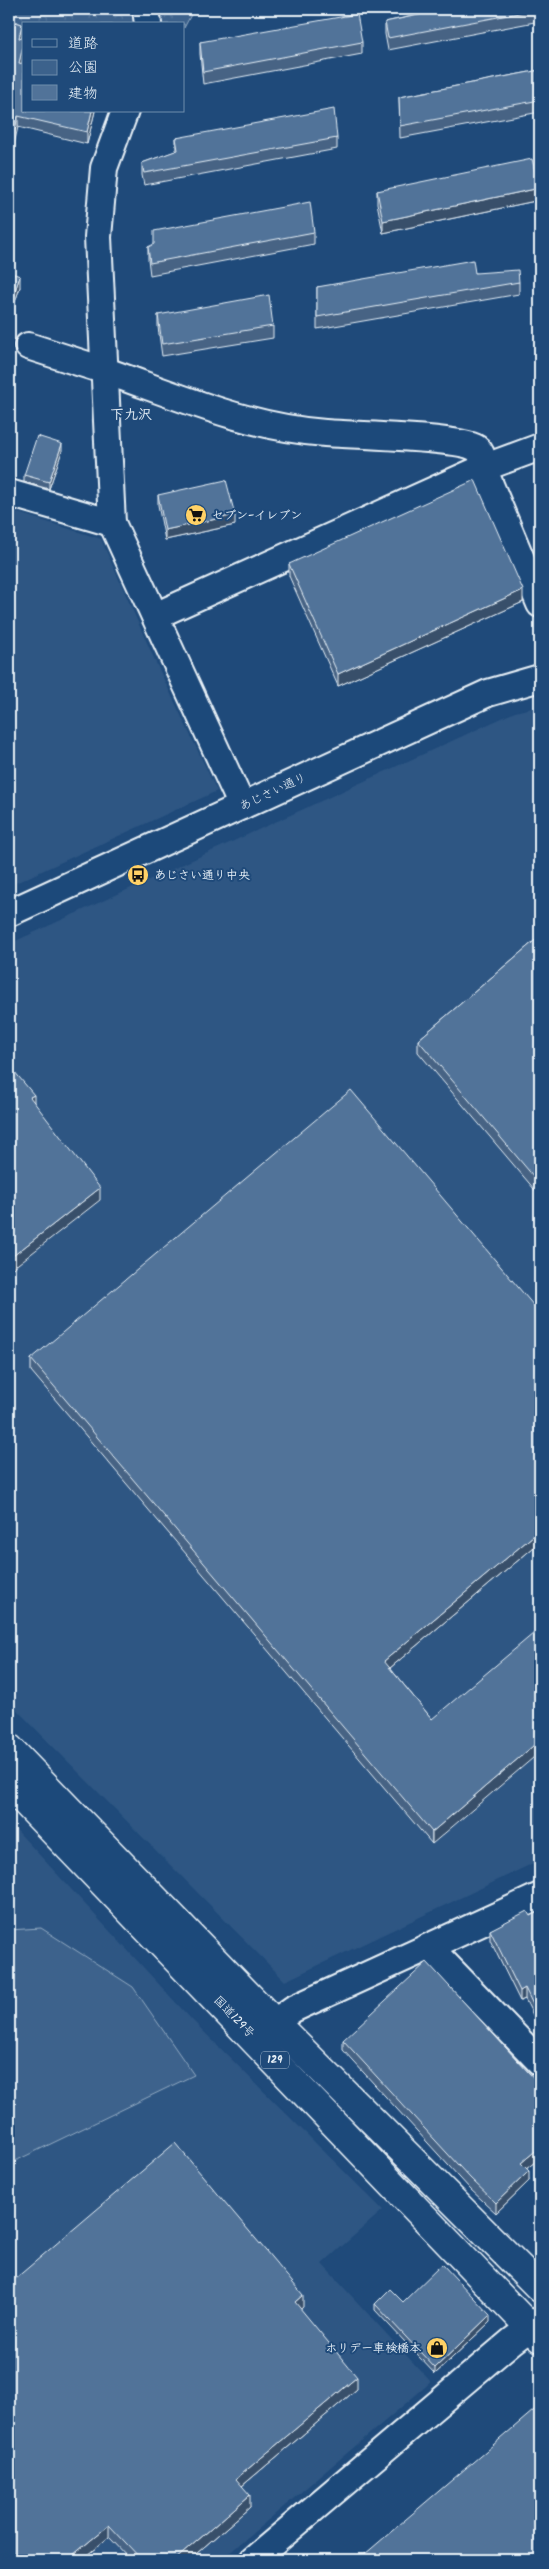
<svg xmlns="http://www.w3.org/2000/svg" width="549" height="2569" viewBox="0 0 549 2569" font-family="Kalam,'Klee One',sans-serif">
<defs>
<pattern id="forest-crowns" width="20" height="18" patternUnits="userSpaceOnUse" patternTransform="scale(1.25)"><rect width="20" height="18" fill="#3c628c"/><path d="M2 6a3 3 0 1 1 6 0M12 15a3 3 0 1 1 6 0" fill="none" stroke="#58799d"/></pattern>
</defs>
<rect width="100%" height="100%" fill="#1f4a7a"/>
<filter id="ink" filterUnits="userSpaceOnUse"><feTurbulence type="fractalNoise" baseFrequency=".02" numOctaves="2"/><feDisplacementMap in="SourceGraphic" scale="10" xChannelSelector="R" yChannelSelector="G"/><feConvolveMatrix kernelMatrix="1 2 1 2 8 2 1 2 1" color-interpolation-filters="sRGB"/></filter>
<g filter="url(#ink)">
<!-- built -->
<g fill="#2e5683">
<path d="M 9,510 L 101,539 L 157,665 L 217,791 L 9,886 Z"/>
<path d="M 540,706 L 540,1860 L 285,1981 L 9,1702 L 9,944 L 515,712 Z"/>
<path d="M 9,1822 L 192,2020 L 383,2210 L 322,2264 L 431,2382 L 221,2560 L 9,2560 Z"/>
</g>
<!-- forest -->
<path fill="url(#forest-crowns)" stroke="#92aac2" d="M 9,9 L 194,9 L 184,28 L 184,24 L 24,25 L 9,18 Z"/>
<!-- park -->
<path fill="#3c628c" stroke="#92aac2" d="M 41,1928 L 133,1987 L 194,2075 L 9,2164 L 9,1930 Z"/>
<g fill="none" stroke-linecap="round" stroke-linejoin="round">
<!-- minor casing -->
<g stroke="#e8f1f8" stroke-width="30">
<g id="minor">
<path d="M 146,9 L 148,24"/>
<path d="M 125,111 L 104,168 L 98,237 L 112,523 L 242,806"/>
<path d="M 28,346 C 53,354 78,362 103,370 C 177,396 247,427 325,433 C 351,435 459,437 476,448 C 483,453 483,461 483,468 L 540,604"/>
<path d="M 9,493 L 112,523"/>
<path d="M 155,616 L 483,468 L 540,447"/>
<path d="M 9,913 L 488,693 L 540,678"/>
<path d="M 429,1947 L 540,2062"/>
<path d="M 257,2035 L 293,2009 L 540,1896"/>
<path d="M 253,2560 L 512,2341 L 540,2320"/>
</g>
</g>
<!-- highway casing -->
<g stroke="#e8f1f8" stroke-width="31">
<g id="highway">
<path d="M 9,1748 L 273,2021 L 540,2288"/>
<path d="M 9,1785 L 540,2338"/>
</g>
</g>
<!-- minor -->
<use href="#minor" stroke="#1f4a7a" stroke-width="26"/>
<!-- highway -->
<use href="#highway" stroke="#1f4a7a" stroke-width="28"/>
</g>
<!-- wall -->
<g fill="#466384" stroke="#e8f1f8">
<path d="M 421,9 L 540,9 L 540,21 L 388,50 L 385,34 L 385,22 L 421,14 Z"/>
<path d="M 9,20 L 22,36 L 22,39 L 24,53 L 21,64 L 95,111 L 87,144 L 18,127 Z"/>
<path d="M 200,42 L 362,42 L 362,54 L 203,84 L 200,54 Z"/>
<path d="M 540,70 L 540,112 L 400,138 L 399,97 Z"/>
<path d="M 176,138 L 337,138 L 337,149 L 144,185 L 142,175 L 142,163 L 176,151 Z"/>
<path d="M 540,170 L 540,200 L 383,233 L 377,203 L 377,191 Z"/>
<path d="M 314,232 L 314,244 L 150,275 L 148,259 L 148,247 Z"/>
<path d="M 9,272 L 20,287 L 10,317 L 9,317 Z"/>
<path d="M 475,273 L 519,282 L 519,294 L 317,329 L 317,287 Z"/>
<path d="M 158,315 L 273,326 L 273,338 L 162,356 L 158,327 Z"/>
<path d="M 62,451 L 49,489 L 24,482 L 24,475 Z"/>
<path d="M 158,495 L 235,525 L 165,540 L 158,505 Z"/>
<path d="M 289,564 L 523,602 L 338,686 L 289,576 Z"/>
<path d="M 540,936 L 540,1196 L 418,1052 L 418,1040 Z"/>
<path d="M 540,1313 L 540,1542 L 390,1668 L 432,1719 L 432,1844 L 31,1371 L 31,1359 Z"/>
<path d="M 540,1911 L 540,2041 L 537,2037 L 537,2026 L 538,2025 L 525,1999 L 520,2001 L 490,1940 L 490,1930 L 530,1916 Z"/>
<path d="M 343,2040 L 537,2081 L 534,2076 L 534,2065 L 540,2066 L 540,2158 L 527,2168 L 529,2181 L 496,2213 L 470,2189 L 343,2050 Z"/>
<path d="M 9,2284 L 303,2307 L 300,2309 L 357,2389 L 242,2486 L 250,2507 L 189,2560 L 131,2560 L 109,2537 L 81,2560 L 9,2560 Z"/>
<path d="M 403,2302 L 490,2322 L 435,2374 L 375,2310 L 375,2304 Z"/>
</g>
<!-- shaded-wall -->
<g fill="#39506b" stroke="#e8f1f8">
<path d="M 22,24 L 22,36 L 19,49 L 19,38 Z"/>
<path d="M 24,42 L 24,53 L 19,75 L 19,63 Z"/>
<path d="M 92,111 L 95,111 L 87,144 L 87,132 Z"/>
<path d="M 18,116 L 18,127 L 9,166 L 9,154 Z"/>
<path d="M 540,188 L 540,200 L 383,233 L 383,221 Z"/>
<path d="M 20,276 L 20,287 L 10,317 L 10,306 Z"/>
<path d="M 62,444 L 62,451 L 49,489 L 49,482 Z"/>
<path d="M 235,515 L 235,525 L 165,540 L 165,530 Z"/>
<path d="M 523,590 L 523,602 L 338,686 L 338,674 Z"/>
<path d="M 34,1095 L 34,1107 L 30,1097 Z"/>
<path d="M 100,1188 L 100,1200 L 9,1271 L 9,1259 Z"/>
<path d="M 540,1530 L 540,1542 L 384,1673 L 384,1661 Z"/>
<path d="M 540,1740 L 540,1752 L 432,1844 L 432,1832 Z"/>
<path d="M 525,1988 L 525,1999 L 520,2001 L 520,1991 Z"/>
<path d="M 540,2147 L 540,2158 L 521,2173 L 521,2163 Z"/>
<path d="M 529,2171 L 529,2181 L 496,2213 L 496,2203 Z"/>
<path d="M 303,2295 L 303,2307 L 295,2314 L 295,2302 Z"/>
<path d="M 490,2315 L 490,2322 L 435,2374 L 435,2368 Z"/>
<path d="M 357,2377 L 357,2389 L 236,2491 L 236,2479 Z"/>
<path d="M 250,2495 L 250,2507 L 189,2560 L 175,2560 Z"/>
<path d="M 109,2525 L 109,2537 L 81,2560 L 67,2560 Z"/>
</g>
<!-- building -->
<g fill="#517399" stroke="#e8f1f8">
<path d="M 422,9 L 540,9 L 388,38 L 385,22 L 423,14 Z"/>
<path d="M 357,14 L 362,42 L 203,72 L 200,42 Z"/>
<path d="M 9,20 L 22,24 L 19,38 L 24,39 L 24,42 L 19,63 L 24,64 L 24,111 L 92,111 L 87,132 L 18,116 L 9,154 Z"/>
<path d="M 540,70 L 540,100 L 400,126 L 399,97 Z"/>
<path d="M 334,109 L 337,138 L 144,173 L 142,163 L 178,150 L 176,138 Z"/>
<path d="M 532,159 L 535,171 L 540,170 L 540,188 L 383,221 L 377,191 Z"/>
<path d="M 310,202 L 314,232 L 150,263 L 148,247 L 154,244 L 154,231 Z"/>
<path d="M 473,260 L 475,273 L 518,270 L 519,282 L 317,317 L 317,287 Z"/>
<path d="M 9,272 L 20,276 L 10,306 L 9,305 Z"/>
<path d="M 269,295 L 273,326 L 162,344 L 158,315 Z"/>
<path d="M 37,436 L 62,444 L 49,482 L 24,475 Z"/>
<path d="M 226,480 L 235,515 L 165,530 L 158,495 Z"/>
<path d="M 475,480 L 523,590 L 338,674 L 289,564 Z"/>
<path d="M 540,936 L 540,1184 L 418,1040 Z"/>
<path d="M 9,1065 L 34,1095 L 30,1097 L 100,1188 L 9,1259 Z"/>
<path d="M 351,1090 L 540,1313 L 540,1530 L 384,1661 L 432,1719 L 540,1628 L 540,1740 L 432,1832 L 31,1359 Z"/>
<path d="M 527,1911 L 530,1916 L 540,1911 L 540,2019 L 525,1988 L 520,1991 L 490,1930 Z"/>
<path d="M 427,1962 L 540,2085 L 540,2147 L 521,2163 L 529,2171 L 496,2203 L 470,2178 L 343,2040 Z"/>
<path d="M 540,2023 L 540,2031 L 537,2026 Z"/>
<path d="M 534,2065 L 540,2066 L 540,2078 Z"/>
<path d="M 175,2143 L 303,2295 L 295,2302 L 357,2377 L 236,2479 L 250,2495 L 175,2560 L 142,2560 L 109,2525 L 67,2560 L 9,2560 L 9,2284 Z"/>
<path d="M 442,2264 L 490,2315 L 435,2368 L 375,2304 L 390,2289 L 403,2302 Z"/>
<path d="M 540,2405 L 540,2560 L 358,2560 Z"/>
</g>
</g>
<!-- icons -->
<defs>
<g id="supermarket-disc" transform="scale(1.125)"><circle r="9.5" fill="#ffd166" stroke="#1f4a7a"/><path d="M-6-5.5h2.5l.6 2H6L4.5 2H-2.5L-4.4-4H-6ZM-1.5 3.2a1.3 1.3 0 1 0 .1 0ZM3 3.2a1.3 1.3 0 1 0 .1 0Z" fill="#111"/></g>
<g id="bus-disc" transform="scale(1.125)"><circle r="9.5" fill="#ffd166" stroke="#1f4a7a"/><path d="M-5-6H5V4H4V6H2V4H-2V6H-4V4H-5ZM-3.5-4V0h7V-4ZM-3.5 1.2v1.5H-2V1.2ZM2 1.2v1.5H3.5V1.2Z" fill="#111"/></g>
<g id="shop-disc" transform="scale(1.125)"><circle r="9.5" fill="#ffd166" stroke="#1f4a7a"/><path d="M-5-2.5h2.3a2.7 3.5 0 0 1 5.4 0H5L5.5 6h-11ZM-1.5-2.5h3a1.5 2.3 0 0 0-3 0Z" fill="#111"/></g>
</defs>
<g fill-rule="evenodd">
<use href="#supermarket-disc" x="196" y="515"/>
<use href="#bus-disc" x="138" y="875"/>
<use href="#shop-disc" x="437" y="2348"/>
</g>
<g text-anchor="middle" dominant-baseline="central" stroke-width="4" stroke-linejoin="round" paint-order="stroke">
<!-- shield labels -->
<rect fill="#1f4a7a" stroke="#acbfd2" stroke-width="1" x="261" y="2051.5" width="28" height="17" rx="4"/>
<g font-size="11" font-weight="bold" fill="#e8f1f8">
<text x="275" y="2060">129</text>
</g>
<!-- poi labels -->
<g font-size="12" font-weight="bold" fill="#e8f1f8" stroke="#1f4a7a" text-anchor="start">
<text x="212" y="515">セブン-イレブン</text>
<text x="154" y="875">あじさい通り中央</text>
<text x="421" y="2348" text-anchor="end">ホリデー車検橋本</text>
</g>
<!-- street labels -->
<g font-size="12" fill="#e8f1f8" stroke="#1f4a7a">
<text transform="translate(273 792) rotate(-25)">あじさい通り</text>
<text transform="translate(234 2017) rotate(46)">国道129号</text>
</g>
<!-- neighbourhood labels -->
<g font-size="14" font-weight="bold" fill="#e8f1f8" stroke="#1f4a7a">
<text x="131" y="415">下九沢</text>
</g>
</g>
<!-- margin -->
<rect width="549" height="2569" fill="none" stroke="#1f4a7a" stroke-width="30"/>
<rect x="15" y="15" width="519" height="2539" fill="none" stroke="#e8f1f8" stroke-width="2" filter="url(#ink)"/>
<!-- legend -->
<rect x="22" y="22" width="162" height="90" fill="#1f4a7a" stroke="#6f8dac"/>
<rect x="32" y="39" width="25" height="8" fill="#1f4a7a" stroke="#6f8dac"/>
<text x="68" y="48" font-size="15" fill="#e8f1f8">道路</text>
<rect x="32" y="60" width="25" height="15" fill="#3c628c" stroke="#6f8dac"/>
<text x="68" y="72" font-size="15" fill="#e8f1f8">公園</text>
<rect x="32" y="85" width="25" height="15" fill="#517399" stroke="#6f8dac"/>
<text x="68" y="98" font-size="15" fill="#e8f1f8">建物</text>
</svg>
